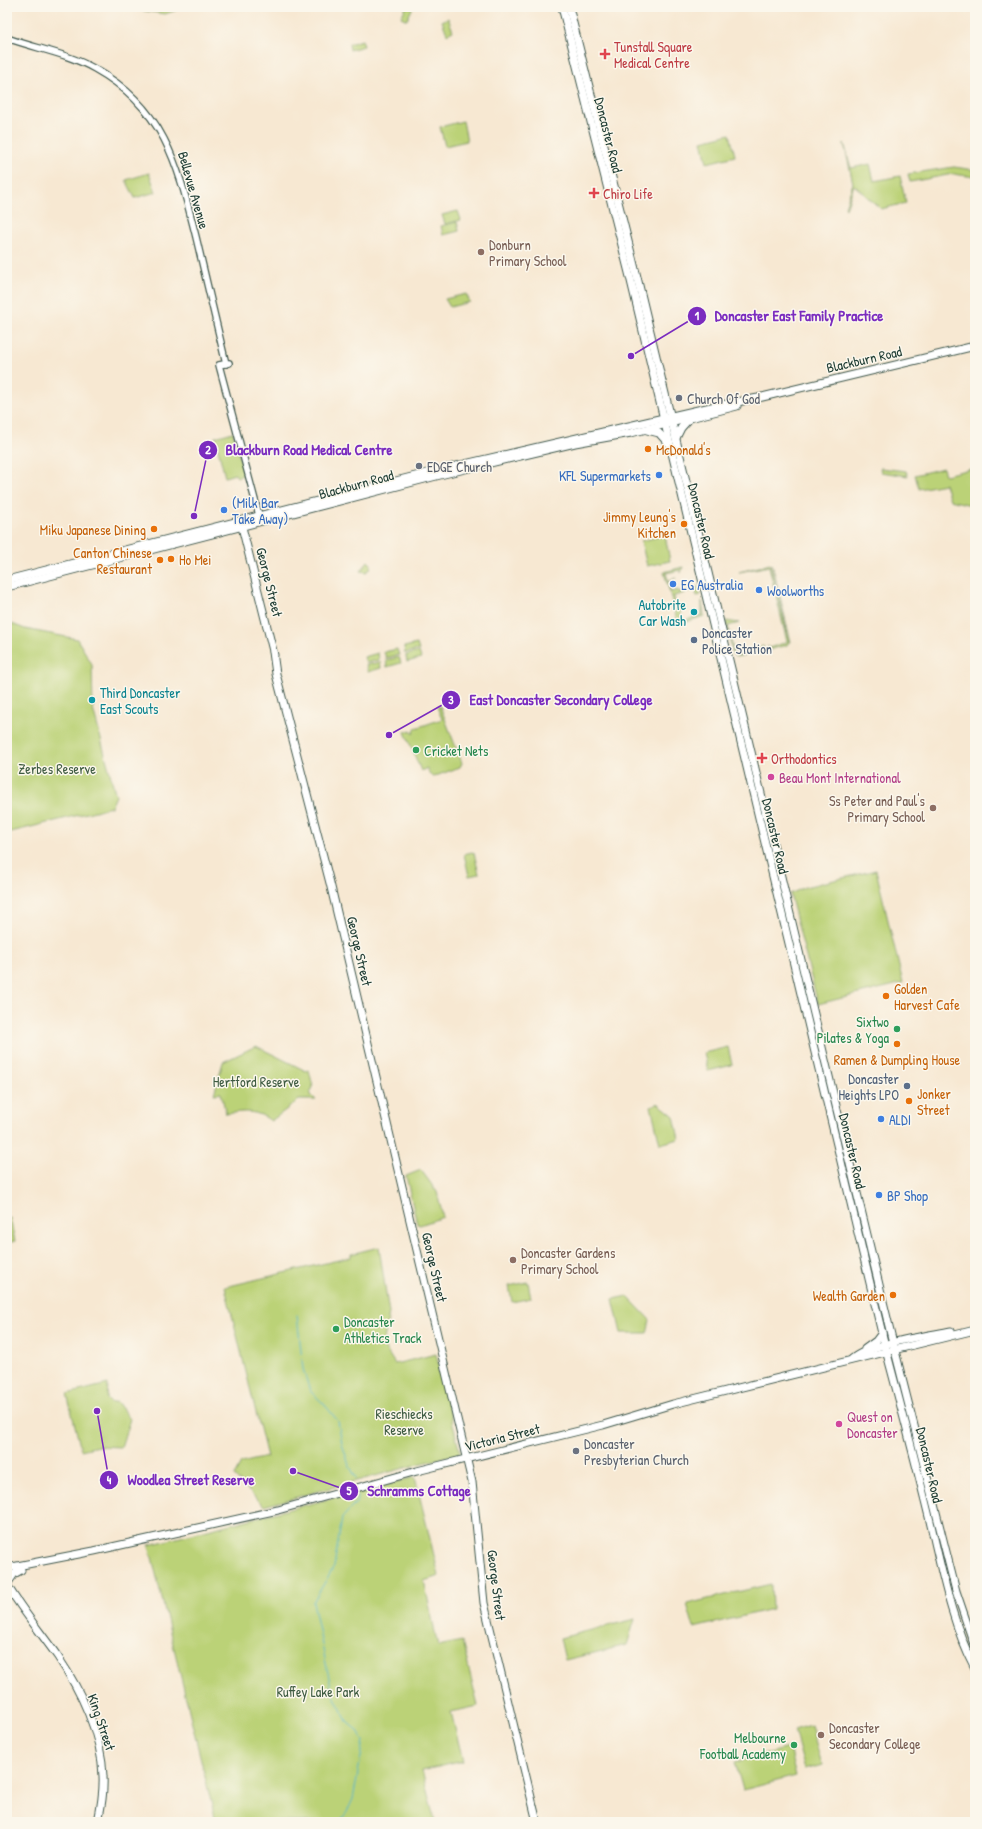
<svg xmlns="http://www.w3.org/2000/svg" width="982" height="1829" viewBox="0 0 982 1829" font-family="'Patrick Hand',sans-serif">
<rect width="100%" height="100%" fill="#fbf7ec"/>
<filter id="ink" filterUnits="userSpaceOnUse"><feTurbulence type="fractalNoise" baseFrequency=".025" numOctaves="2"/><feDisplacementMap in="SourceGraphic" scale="8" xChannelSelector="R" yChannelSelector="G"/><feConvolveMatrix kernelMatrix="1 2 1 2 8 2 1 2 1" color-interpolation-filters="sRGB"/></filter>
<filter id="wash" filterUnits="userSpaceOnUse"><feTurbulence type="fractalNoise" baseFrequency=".012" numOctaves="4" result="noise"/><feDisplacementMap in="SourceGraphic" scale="16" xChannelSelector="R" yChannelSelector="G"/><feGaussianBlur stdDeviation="0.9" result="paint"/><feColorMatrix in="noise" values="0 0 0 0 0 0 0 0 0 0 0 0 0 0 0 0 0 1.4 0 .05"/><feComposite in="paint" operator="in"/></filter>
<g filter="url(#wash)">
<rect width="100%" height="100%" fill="#f7e8d2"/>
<!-- green -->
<g fill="#bbd277" stroke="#6d8856">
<path d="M 135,7 L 186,7 L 165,14 L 139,10 Z"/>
<path d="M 406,7 L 413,7 L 407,20 L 401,17 Z"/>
<path d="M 448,18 L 453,31 L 447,34 L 442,21 Z"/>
<path d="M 362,40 L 364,46 L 350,50 L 349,44 Z"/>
<path d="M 463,121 L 467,141 L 445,146 L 440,127 Z"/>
<path d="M 730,134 L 735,156 L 707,163 L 702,141 Z"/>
<path d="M 844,143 L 851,168 L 870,164 L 874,181 L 900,176 L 906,203 L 881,209 L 854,185 L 846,208 L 845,207 L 853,183 Z"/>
<path d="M 954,167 L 975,170 L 975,177 L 953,174 L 910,182 L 908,174 Z"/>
<path d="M 149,173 L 156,192 L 135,198 L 126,180 Z"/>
<path d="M 458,211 L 461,220 L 445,224 L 442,215 Z"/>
<path d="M 457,222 L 459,231 L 443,235 L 441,226 Z"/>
<path d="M 466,294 L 470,302 L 450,307 L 445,299 Z"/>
<path d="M 233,432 L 244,475 L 237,477 L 235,474 L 225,477 L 215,437 Z"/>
<path d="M 880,468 L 906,471 L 908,476 L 881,472 Z"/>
<path d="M 943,468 L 945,475 L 975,468 L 975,506 L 950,500 L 945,484 L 919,489 L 915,475 Z"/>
<path d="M 665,535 L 670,561 L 647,566 L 641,541 Z"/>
<path d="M 368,561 L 371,564 L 370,569 L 366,572 L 361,571 Z"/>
<path d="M 770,564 L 789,642 L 787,645 L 768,650 L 768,646 L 769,648 L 787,642 L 769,566 L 739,572 Z"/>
<path d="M 772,564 L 791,642 L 790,642 Z"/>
<path d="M 683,567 L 681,573 L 680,570 L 666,573 L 668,580 L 676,578 L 668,581 L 671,592 L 678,590 L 679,592 L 698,587 L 701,595 L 697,596 L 695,590 L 674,596 L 676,608 L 680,608 L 682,623 L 678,623 L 664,572 Z"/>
<path d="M 702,601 L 704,616 L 686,622 L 686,620 L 702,615 Z"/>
<path d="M 726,621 L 739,623 L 728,626 L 734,654 L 737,653 L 738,656 L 750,653 L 750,650 L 753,649 L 754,653 L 760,651 L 760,647 L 763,646 L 764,651 L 736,657 L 733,655 Z"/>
<path d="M 7,622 L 25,629 L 77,639 L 92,664 L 93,709 L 116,796 L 111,807 L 7,833 Z"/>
<path d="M 417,644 L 419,650 L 405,653 L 404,647 Z"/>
<path d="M 397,649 L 399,655 L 386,658 L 384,652 Z"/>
<path d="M 419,652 L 421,658 L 407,662 L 406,655 Z"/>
<path d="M 378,653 L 379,660 L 366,663 L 364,657 Z"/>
<path d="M 399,657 L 401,663 L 387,667 L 386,660 Z"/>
<path d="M 380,662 L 381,668 L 368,672 L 366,665 Z"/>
<path d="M 440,706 L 462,763 L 460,767 L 433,777 L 430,775 L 427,768 L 421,771 L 405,732 L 411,730 L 413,734 L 416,728 L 442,719 L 437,707 Z"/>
<path d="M 472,852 L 474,853 L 479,874 L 469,876 L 464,854 Z"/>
<path d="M 876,870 L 903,983 L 818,1004 L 790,894 L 805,887 Z"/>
<path d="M 256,1046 L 306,1071 L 309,1070 L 313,1087 L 310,1094 L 316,1100 L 299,1100 L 271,1121 C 257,1110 244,1111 226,1114 L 221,1093 L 214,1094 L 223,1062 Z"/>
<path d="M 728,1047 L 732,1065 L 708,1071 L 704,1053 Z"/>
<path d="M 658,1103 L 674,1116 L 679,1139 L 660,1144 L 651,1106 Z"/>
<path d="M 421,1170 L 437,1192 L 443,1217 L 420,1225 L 417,1224 L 406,1176 Z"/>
<path d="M 10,1218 L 15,1241 L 7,1243 L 7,1219 Z"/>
<path d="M 379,1247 L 389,1313 L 383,1345 L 395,1364 L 436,1354 L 460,1453 L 264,1506 L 234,1476 L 241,1463 L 267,1457 L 225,1287 L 351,1257 L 351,1254 Z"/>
<path d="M 528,1282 L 531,1298 L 512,1302 L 509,1286 Z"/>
<path d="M 627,1296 L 650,1320 L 647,1333 L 621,1333 L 613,1299 Z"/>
<path d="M 108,1384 L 107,1399 L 111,1403 L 117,1402 L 130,1419 L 121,1447 L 98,1446 L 81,1450 L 67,1394 Z"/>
<path d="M 415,1477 L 439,1576 L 424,1581 L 438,1646 L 462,1641 L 478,1706 L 451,1712 L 463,1761 L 422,1771 L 435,1822 L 216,1822 L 149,1545 Z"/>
<path d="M 771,1584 L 772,1609 L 694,1628 L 687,1604 Z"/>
<path d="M 635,1619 L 627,1645 L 565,1660 L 560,1638 Z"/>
<path d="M 811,1725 L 822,1765 L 805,1770 L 794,1730 Z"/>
<path d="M 789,1748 L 796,1776 L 743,1790 L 735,1762 Z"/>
</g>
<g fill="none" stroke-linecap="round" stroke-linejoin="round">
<!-- stream -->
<g stroke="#4eb4cd" stroke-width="1">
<path d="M 297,1315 L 303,1369 L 310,1391 L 324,1404 L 338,1421 L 342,1444 L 349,1465 L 356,1478"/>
<path d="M 339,1822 L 347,1812 L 353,1799 L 364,1741 L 358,1731 L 348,1723 L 332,1692 L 313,1602 L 334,1567 L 342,1518 L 356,1503 L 358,1495"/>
</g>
</g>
</g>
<g filter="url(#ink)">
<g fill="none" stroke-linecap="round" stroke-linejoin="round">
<!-- minor casing -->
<g stroke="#3f574c" stroke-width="8">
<g id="minor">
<path d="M 7,38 C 37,49 67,53 95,69 C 165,108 178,166 196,237 C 206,279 216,322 226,364"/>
<path d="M 229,363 L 219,365 L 260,519"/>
</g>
</g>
<!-- major casing -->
<g stroke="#3f574c" stroke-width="9">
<g id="major">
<path d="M 562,7 L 631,281 L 885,1346 C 900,1403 915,1459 929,1517 C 941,1566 951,1623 975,1668"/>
<path d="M 569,7 L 637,277 L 893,1343 L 956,1591 L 975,1647"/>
<path d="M 647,430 L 659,433 L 668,443"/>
<path d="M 676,438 L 681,428 L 690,418"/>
<path d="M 241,523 L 274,655"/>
<path d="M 7,580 L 443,469 L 711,407 L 758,398 L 975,346"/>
<path d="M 7,587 L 444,474 L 575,443 L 631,433 L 737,406"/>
<path d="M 273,652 L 276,674 L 330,883 L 472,1482 L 484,1603 L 537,1822"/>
<path d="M 865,1349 L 876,1341 L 882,1333"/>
<path d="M 852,1359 C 871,1343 926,1336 951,1331"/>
<path d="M 7,1568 L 94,1551 L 278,1510 L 417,1471 L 603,1425 L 673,1404 L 975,1330"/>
<path d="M 7,1584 L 14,1574 L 21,1570"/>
<path d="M 7,1585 C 22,1610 41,1633 58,1657 C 81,1691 102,1735 103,1776 C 104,1792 101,1807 98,1822"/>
</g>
</g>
<!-- minor -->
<use href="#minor" stroke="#fff" stroke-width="5.5"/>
<!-- major -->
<use href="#major" stroke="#fff" stroke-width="7"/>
</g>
</g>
<!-- markers -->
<g fill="#e0444e" stroke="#fbf7ec" stroke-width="1.5">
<path d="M603 48h4v4h4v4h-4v4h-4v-4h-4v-4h4z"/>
<path d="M592 187h4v4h4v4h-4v4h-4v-4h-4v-4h4z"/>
<path d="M760 752h4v4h4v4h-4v4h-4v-4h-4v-4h4z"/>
</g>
<g fill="#8d6e63" stroke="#fbf7ec" stroke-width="1.5">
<circle cx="481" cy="252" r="4"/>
<circle cx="933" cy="808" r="4"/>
<circle cx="513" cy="1260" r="4"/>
<circle cx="821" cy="1735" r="4"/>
</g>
<g fill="#6b7280" stroke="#fbf7ec" stroke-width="1.5">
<circle cx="679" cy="398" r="4"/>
<circle cx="419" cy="466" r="4"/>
<circle cx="576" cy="1451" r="4"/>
</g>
<g fill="#e8710a" stroke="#fbf7ec" stroke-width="1.5">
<circle cx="648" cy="449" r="4"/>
<circle cx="684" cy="524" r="4"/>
<circle cx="154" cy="529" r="4"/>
<circle cx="171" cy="559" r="4"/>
<circle cx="160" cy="560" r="4"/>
<circle cx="886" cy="996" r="4"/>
<circle cx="897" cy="1044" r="4"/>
<circle cx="909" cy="1101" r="4"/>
<circle cx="893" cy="1295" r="4"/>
</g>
<g fill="#3f7fe0" stroke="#fbf7ec" stroke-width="1.5">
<circle cx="659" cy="475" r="4"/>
<circle cx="224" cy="510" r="4"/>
<circle cx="673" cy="584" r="4"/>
<circle cx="759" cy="590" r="4"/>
<circle cx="881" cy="1119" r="4"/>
<circle cx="879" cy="1195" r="4"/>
</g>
<g fill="#0f9aa8" stroke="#fbf7ec" stroke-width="1.5">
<circle cx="694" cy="612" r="4"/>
<circle cx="92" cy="700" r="4"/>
</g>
<g fill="#5c6f8a" stroke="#fbf7ec" stroke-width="1.5">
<circle cx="694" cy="640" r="4"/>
<circle cx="907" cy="1086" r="4"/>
</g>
<g fill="#2e9e5b" stroke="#fbf7ec" stroke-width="1.5">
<circle cx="416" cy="750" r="4"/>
<circle cx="897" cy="1029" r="4"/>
<circle cx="336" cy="1329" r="4"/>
<circle cx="794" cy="1745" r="4"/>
</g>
<g fill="#d1479c" stroke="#fbf7ec" stroke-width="1.5">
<circle cx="771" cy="777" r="4"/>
<circle cx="839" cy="1424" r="4"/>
</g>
<g text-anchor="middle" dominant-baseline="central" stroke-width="3" stroke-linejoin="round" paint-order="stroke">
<!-- health labels -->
<g font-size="14" fill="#be3a42" stroke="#fbf7ec" text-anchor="start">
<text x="614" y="46">Tunstall Square<tspan x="614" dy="16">Medical Centre</tspan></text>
<text x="603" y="193">Chiro Life</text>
<text x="771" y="758">Orthodontics</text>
</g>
<!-- street labels -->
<g font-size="14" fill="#1f3d34" stroke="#fbf7ec">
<text transform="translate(609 135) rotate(76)">Doncaster Road</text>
<text transform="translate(194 190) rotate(74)">Bellevue Avenue</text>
<text transform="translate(864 359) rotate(-13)">Blackburn Road</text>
<text transform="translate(356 484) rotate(-15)">Blackburn Road</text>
<text transform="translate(702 521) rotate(77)">Doncaster Road</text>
<text transform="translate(270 582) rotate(76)">George Street</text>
<text transform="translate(776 836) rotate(77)">Doncaster Road</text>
<text transform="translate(360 951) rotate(77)">George Street</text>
<text transform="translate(853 1151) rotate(77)">Doncaster Road</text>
<text transform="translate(435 1267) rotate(77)">George Street</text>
<text transform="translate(502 1437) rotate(-14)">Victoria Street</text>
<text transform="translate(930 1465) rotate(77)">Doncaster Road</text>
<text transform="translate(497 1585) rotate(83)">George Street</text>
<text transform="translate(102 1722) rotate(71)">King Street</text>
</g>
<!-- education labels -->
<g font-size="14" fill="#785e54" stroke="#fbf7ec" text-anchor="start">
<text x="489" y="244">Donburn<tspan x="489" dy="16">Primary School</tspan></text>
<text x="925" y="800" text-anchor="end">Ss Peter and Paul's<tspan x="925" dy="16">Primary School</tspan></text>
<text x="521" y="1252">Doncaster Gardens<tspan x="521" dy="16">Primary School</tspan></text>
<text x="829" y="1727">Doncaster<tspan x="829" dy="16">Secondary College</tspan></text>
</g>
<!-- worship labels -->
<g font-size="14" fill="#5b616d" stroke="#fbf7ec" text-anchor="start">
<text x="687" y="398">Church Of God</text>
<text x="427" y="466">EDGE Church</text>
<text x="584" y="1443">Doncaster<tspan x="584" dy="16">Presbyterian Church</tspan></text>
</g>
<!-- food labels -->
<g font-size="14" fill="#c56008" stroke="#fbf7ec" text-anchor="start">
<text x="656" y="449">McDonald's</text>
<text x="676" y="516" text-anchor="end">Jimmy Leung's<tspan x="676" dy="16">Kitchen</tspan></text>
<text x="146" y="529" text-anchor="end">Miku Japanese Dining</text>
<text x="152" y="552" text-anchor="end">Canton Chinese<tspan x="152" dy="16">Restaurant</tspan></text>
<text x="179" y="559">Ho Mei</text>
<text x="894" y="988">Golden<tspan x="894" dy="16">Harvest Cafe</tspan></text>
<text x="897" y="1059" text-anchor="middle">Ramen &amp; Dumpling House</text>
<text x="917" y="1093">Jonker<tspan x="917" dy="16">Street</tspan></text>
<text x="885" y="1295" text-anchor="end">Wealth Garden</text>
</g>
<!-- shop labels -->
<g font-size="14" fill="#366cbe" stroke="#fbf7ec" text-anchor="start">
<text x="651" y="475" text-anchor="end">KFL Supermarkets</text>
<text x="232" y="502">(Milk Bar<tspan x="232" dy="16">Take Away)</tspan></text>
<text x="681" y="584">EG Australia</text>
<text x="767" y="590">Woolworths</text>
<text x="889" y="1119">ALDI</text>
<text x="887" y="1195">BP Shop</text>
</g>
<!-- culture labels -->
<g font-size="14" fill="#0d838f" stroke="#fbf7ec" text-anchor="end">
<text x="686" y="604">Autobrite<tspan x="686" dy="16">Car Wash</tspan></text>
<text x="100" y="692" text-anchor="start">Third Doncaster<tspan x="100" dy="16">East Scouts</tspan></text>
</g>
<!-- service labels -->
<g font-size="14" fill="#4e5e75" stroke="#fbf7ec" text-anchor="start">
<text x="702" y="632">Doncaster<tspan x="702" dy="16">Police Station</tspan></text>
<text x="899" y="1078" text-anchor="end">Doncaster<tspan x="899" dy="16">Heights LPO</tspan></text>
</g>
<!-- leisure labels -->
<g font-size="14" fill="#27864d" stroke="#fbf7ec" text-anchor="start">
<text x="424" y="750">Cricket Nets</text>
<text x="889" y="1021" text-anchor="end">Sixtwo<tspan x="889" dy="16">Pilates &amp; Yoga</tspan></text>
<text x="344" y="1321">Doncaster<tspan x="344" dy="16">Athletics Track</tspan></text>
<text x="786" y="1737" text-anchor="end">Melbourne<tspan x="786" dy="16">Football Academy</tspan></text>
</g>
<!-- park labels -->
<g font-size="14" fill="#3e5b41" stroke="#fbf7ec">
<text x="57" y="768">Zerbes Reserve</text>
<text x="256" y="1081">Hertford Reserve</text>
<text x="404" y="1413">Rieschiecks<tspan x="404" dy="16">Reserve</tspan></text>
<text x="318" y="1691">Ruffey Lake Park</text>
</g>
<!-- hotel labels -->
<g font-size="14" fill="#b23c85" stroke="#fbf7ec" text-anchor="start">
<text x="779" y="777">Beau Mont International</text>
<text x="847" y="1416">Quest on<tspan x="847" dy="16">Doncaster</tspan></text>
</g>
</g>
<!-- callouts -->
<path fill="none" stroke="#7b2cbf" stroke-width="1.5" d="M631 356L697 316M194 516L208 450M389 735L451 700M97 1411L109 1480M293 1471L349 1491"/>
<g fill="#7b2cbf" stroke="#fbf7ec" stroke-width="1.5">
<circle cx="631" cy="356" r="4"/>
<circle cx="194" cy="516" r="4"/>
<circle cx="389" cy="735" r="4"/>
<circle cx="97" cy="1411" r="4"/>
<circle cx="293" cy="1471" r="4"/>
<circle cx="697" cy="316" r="10"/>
<circle cx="208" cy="450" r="10"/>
<circle cx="451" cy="700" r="10"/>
<circle cx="109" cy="1480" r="10"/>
<circle cx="349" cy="1491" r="10"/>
</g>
<g font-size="12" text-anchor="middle" font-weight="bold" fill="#fff">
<text x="697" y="320">1</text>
<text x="208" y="454">2</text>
<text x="451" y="704">3</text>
<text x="109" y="1484">4</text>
<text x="349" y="1495">5</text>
</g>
<g font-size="15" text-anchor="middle" font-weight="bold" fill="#7b2cbf" stroke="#fbf7ec" stroke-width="3" stroke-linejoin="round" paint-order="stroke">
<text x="799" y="321">Doncaster East Family Practice</text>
<text x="309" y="455">Blackburn Road Medical Centre</text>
<text x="561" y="705">East Doncaster Secondary College</text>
<text x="191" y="1485">Woodlea Street Reserve</text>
<text x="419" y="1496">Schramms Cottage</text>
</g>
<!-- margin -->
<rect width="982" height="1829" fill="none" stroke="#fbf7ec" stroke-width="24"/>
</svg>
